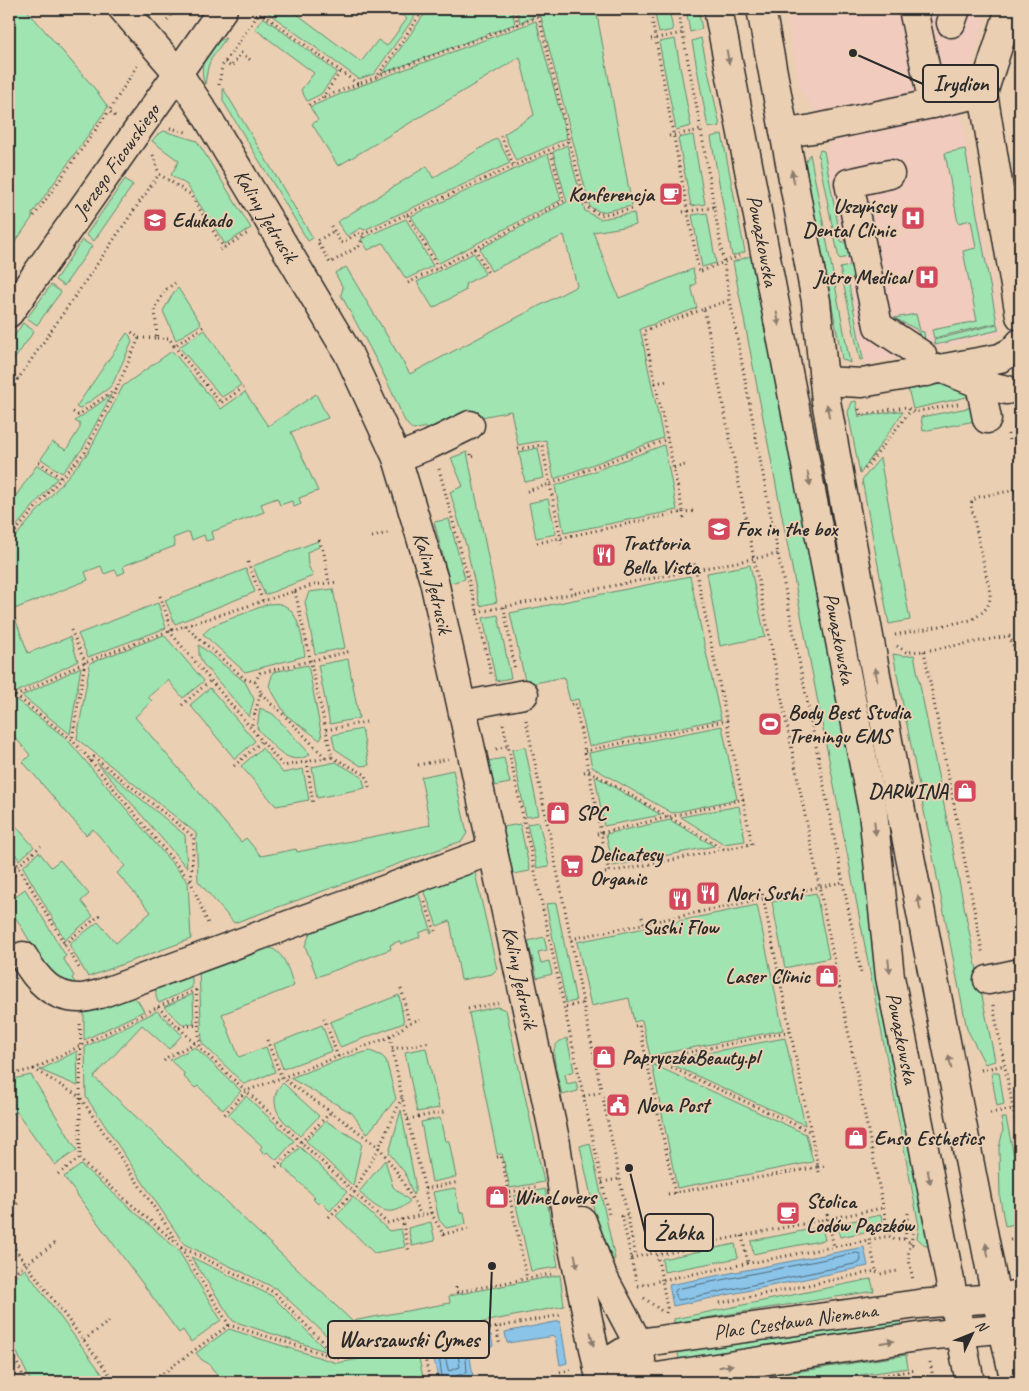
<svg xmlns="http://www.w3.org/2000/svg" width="1029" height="1391" viewBox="0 0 1029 1391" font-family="Caveat,sans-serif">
<rect width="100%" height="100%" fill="#ebcfb2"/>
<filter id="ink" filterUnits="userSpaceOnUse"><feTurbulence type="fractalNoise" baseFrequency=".02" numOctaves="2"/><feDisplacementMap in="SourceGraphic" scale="10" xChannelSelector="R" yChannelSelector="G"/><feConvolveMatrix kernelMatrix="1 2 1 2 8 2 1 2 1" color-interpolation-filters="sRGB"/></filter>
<g filter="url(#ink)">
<!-- built -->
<g fill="#f0cbbe">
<path d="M 785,9 L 988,9 L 967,82 L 816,112 L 800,89 Z"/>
<path d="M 961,112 L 1003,334 L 865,365 L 825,151 L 835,136 Z"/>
</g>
<!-- green -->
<g fill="#9fe4b1" stroke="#65886e">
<path d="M 9,9 L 26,9 L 95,89 L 108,107 L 32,214 L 32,218 L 9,251 Z"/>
<path d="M 268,9 L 294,9 L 293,11 L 361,62 L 378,40 L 387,46 L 407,19 L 394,9 L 420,9 L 374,74 L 359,79 L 267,12 Z"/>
<path d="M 428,9 L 512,9 L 515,24 L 383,73 Z"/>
<path d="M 517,9 L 532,9 L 533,17 L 520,23 Z"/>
<path d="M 540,9 L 596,9 L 632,206 L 601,212 L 590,207 L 541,17 Z"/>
<path d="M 654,9 L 669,9 L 673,30 L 659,33 Z"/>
<path d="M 686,9 L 698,9 L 702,29 L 690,32 Z"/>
<path d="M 263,17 L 337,72 L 321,94 L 307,101 L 301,90 L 314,73 L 255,29 Z"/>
<path d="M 536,21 L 567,138 L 516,161 L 504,134 L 534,115 L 520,57 L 338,166 L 312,124 L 318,120 L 310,107 L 357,87 Z"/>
<path d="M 226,38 L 211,59 L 208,67 L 205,84 C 197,67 208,43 226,38 Z"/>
<path d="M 701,38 L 720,126 L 708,128 L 692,41 Z"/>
<path d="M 675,39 L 691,126 L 676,130 L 659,42 Z"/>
<path d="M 223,88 L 313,238 L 308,241 L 223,101 Z"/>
<path d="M 164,131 L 197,141 L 251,228 L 225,244 L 187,185 L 171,175 L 179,161 L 152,141 L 157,135 Z"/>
<path d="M 722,134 L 745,252 L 732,256 L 711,137 Z"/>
<path d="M 693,135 L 705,204 L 691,206 L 678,138 Z"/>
<path d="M 497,138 L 510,163 L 364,230 L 361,228 L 347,236 L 337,222 L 427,166 L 433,178 Z"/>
<path d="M 567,145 L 585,211 L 600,219 L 634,213 L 636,225 L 593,232 L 619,298 L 693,269 L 696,284 L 691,286 L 697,308 L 640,329 L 663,438 L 554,479 L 546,440 L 518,445 L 511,411 L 472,419 L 428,434 L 425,427 L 414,430 C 404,425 401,411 396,401 C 380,365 360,330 341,295 L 343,288 L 335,273 L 346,267 L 410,374 L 577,286 L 564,235 L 491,271 L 480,249 L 567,202 L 553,152 Z"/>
<path d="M 965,149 L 997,323 L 934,338 L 932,330 L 977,321 L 963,251 L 976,248 L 971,220 L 958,223 L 945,153 Z"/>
<path d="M 820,150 L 824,151 L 841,241 L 857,247 L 858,255 L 839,259 L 818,155 Z"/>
<path d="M 548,154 L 561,200 L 439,263 L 411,216 Z"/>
<path d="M 810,154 L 850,363 L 842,359 L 805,162 Z"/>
<path d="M 125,179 L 133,185 L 94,241 L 86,235 Z"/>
<path d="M 707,213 L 716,263 L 702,267 L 692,215 Z"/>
<path d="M 406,219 L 433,266 L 406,279 L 383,243 L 368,250 L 361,239 Z"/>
<path d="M 82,240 L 92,246 L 64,286 L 55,280 Z"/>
<path d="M 474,253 L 485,274 L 465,284 L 466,290 L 433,308 L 417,282 Z"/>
<path d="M 753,255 L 860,811 L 929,1246 L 926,1246 L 917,1238 L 919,1226 L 733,262 Z"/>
<path d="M 858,264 L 864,276 L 848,280 L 863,359 L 860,360 L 840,268 Z"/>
<path d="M 51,285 L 61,292 L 37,325 L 27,318 Z"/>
<path d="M 178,288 L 201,324 L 176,340 L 163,311 L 174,292 Z"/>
<path d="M 916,314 L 920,331 L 924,332 L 925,342 L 916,329 L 894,318 Z"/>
<path d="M 23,323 L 34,331 L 9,367 L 9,344 Z"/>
<path d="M 997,324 L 999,330 L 935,345 L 934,340 Z"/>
<path d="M 205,330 L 241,385 L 222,397 L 179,347 Z"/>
<path d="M 127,333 L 130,336 L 132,342 L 113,383 L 109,388 L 79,409 L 76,407 Z"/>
<path d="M 172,351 L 221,409 L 245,392 L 268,426 L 316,394 L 328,418 L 291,432 L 318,491 L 299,498 L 301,504 L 294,507 L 292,501 L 280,505 L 277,498 L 261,504 L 264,512 L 211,532 L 213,539 L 206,541 L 204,535 L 192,540 L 189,532 L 173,538 L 175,546 L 123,566 L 125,572 L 118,575 L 115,570 L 104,574 L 101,566 L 85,572 L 88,580 L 12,610 L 28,653 L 70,637 L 78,661 L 9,696 L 9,544 L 88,453 L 123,386 Z"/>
<path d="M 931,378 L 971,396 L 913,409 L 907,384 Z"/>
<path d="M 111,395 L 83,448 L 62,473 L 41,459 L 52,442 L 66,450 L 80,428 L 80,424 L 75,421 Z"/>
<path d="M 856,401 L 859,417 L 898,411 L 903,412 L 860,474 L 848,412 L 852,402 Z"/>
<path d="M 973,407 L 975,421 L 923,431 L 921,417 Z"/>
<path d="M 664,445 L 677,510 L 564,533 L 555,486 Z"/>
<path d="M 538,448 L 544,478 L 525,482 L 519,452 Z"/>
<path d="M 467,452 L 497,602 L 480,606 L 466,545 L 450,492 L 463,486 L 451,458 Z"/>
<path d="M 880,458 L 910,620 L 889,624 L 862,480 Z"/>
<path d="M 37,465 L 57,478 L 9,535 L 9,506 Z"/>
<path d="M 548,499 L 556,534 L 536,538 L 529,503 Z"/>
<path d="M 449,519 L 465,579 L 450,583 L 434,522 Z"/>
<path d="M 318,541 L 319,547 L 307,552 L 308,565 L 313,576 L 265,595 L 253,566 Z"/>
<path d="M 750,565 L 765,637 L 720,646 L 707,573 Z"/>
<path d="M 246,569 L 255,592 L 175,624 L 165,600 Z"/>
<path d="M 690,576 L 705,648 L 721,719 L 589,746 L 578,699 L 570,701 L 564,677 L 526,685 L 510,613 Z"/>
<path d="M 333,589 L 345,648 L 315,654 L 305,602 L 309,592 Z"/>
<path d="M 158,603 L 166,628 L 88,657 L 78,634 Z"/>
<path d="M 268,604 C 271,604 276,603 280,604 C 300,609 302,640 305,656 L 245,672 L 203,634 L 212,626 Z"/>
<path d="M 498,615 L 511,678 L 496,681 L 483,618 Z"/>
<path d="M 164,635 L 204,681 L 183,698 L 168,680 L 148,697 L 152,701 L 135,717 L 241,842 L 246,838 L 261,856 L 296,849 L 297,852 L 430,825 L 421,777 L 453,770 L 467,833 L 462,841 L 234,923 L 198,881 L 196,833 L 77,739 L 90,663 Z"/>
<path d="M 199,645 L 245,682 L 254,699 L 249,717 L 203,664 L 199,655 Z"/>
<path d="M 893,654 L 904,656 L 914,655 L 995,1061 L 985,1064 L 967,1029 Z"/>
<path d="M 348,659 L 359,718 L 330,724 L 318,665 Z"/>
<path d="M 308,665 L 321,732 L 322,737 L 320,740 L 286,715 L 269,686 L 273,672 Z"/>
<path d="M 81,667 L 70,734 L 22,696 Z"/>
<path d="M 210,688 L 255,741 L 235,759 L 190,705 Z"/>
<path d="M 15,699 L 66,738 L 188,882 L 191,939 L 88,977 L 70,946 L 70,943 L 98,922 L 116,943 L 151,912 L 117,873 L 125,866 L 93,829 L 86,835 L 23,762 L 30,755 L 13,735 L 9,738 L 9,702 Z"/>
<path d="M 260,708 L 273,714 L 310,754 C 289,770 270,742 257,728 Z"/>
<path d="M 722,726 L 737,799 L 672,813 L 592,767 L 589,753 Z"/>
<path d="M 362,729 L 369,765 L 361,766 L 335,749 L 332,735 Z"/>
<path d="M 525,747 L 539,815 L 526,817 L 512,750 Z"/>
<path d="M 262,748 L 283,773 L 303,769 L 309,800 L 276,806 L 241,766 Z"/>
<path d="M 504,758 L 510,783 L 494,786 L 488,761 Z"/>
<path d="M 336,762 L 362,777 L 365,788 L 317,798 L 312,767 Z"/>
<path d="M 97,763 L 185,835 L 187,868 Z"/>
<path d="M 595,776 L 661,815 L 604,826 Z"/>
<path d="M 739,806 L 745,841 L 724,844 L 681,817 Z"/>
<path d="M 9,818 L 34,847 L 19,860 L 9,844 Z"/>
<path d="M 670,820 L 714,846 L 613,866 L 606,834 Z"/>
<path d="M 539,822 L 549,866 L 537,868 L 527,824 Z"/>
<path d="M 520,824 L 530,871 L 513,874 L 503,827 Z"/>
<path d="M 39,852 L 51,867 L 60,860 L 89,894 L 81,901 L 93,916 L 65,940 L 23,867 Z"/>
<path d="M 470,871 L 475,873 L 497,969 L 492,974 L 461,980 L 450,921 L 437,926 L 423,887 Z"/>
<path d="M 25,889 L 66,956 L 63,958 L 74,976 L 72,978 L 76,984 L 65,981 L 54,976 L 43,963 L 14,915 L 14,902 L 17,895 Z"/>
<path d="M 417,889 L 432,932 L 431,933 L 429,929 L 419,933 L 420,937 L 401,944 L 399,941 L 390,945 L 391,949 L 317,977 L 305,946 L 311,931 Z"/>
<path d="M 816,893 L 829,958 L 785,968 L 772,902 Z"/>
<path d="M 556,903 L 576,1001 L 566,1003 L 546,904 Z"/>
<path d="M 757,905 L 783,1030 L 650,1056 L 642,1020 L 634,1022 L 629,998 L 591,1006 L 577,942 Z"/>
<path d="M 544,937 L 547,950 L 538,952 L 541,963 L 549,961 L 552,974 L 537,978 L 528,941 Z"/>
<path d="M 266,947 C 285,950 288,970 294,986 L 222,1014 L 239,1057 L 266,1047 L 275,1072 L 244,1084 L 202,1043 L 199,969 Z"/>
<path d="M 192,972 L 192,988 L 159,1003 C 155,998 156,993 156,987 Z"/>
<path d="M 128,993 L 138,1001 L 144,1011 L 84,1040 L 84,1007 Z"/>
<path d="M 193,994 L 194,1024 L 182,1024 L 164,1007 Z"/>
<path d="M 399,995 L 404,1023 L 340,1047 L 330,1022 Z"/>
<path d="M 497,1007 L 506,1010 L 544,1182 L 510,1188 L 502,1154 L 497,1154 L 469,1013 Z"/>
<path d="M 157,1011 L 182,1035 L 169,1049 L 142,1025 L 94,1077 L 352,1321 L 450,1303 L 449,1296 L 560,1275 L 564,1306 L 342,1350 L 277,1289 L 184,1244 L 86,1097 L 85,1047 Z"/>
<path d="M 322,1025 L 332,1051 L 283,1069 L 274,1044 Z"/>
<path d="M 567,1038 L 574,1071 L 565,1074 L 567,1084 L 576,1082 L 578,1091 L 562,1095 C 560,1085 551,1055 555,1047 C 557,1042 562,1040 567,1038 Z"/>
<path d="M 785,1038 L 805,1125 L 664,1061 Z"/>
<path d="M 195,1047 L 241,1091 L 223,1110 L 198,1086 L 195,1088 L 183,1076 L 185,1074 L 170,1060 Z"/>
<path d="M 426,1048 L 439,1108 L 417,1112 L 405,1052 Z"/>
<path d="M 77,1051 L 78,1086 L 40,1070 Z"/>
<path d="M 370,1051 L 382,1056 L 386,1060 L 396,1099 L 367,1134 L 352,1113 L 290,1078 L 350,1056 Z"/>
<path d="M 652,1064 L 806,1134 L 813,1162 L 677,1188 Z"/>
<path d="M 991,1072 L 999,1072 L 1004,1104 L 997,1106 Z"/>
<path d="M 31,1075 L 77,1150 L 55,1165 L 16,1111 L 9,1116 L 9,1080 Z"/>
<path d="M 283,1083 L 319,1116 L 300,1136 C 294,1130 287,1125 282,1119 C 273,1108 272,1092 283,1083 Z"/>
<path d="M 246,1096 L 294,1141 L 277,1160 L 267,1152 L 265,1154 L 260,1149 L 262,1146 L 228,1115 Z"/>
<path d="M 401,1110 L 415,1183 L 415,1191 L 413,1195 L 405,1173 L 389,1153 Z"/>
<path d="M 440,1118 L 445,1141 L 449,1141 L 456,1177 L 432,1182 L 421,1122 Z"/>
<path d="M 1001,1118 L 1006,1118 L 1020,1185 L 1020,1223 L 1005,1226 L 1000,1198 L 999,1148 L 1003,1130 Z"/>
<path d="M 326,1121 L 362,1143 L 353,1186 L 306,1141 Z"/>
<path d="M 590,1143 L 615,1259 L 613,1260 L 596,1219 L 580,1146 Z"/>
<path d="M 300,1147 L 347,1192 L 330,1211 L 321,1202 L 318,1204 L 313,1199 L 315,1197 L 282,1166 Z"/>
<path d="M 385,1160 L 393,1187 L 410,1201 C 390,1221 376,1208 359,1192 Z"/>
<path d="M 81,1165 L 178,1250 L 221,1320 L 191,1342 L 183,1330 L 179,1333 L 64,1177 Z"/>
<path d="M 455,1188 L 460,1213 L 464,1212 L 466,1224 L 446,1228 L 439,1220 L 433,1192 Z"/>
<path d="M 545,1189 L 558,1267 L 531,1271 L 514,1196 Z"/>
<path d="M 353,1197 L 389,1231 L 401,1229 L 405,1247 L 374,1253 L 336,1216 Z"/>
<path d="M 881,1215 L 884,1228 L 840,1237 L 837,1224 Z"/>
<path d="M 431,1222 L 435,1241 L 412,1246 L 408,1228 Z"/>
<path d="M 822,1227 L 825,1240 L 753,1254 L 751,1241 Z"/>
<path d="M 735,1244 L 738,1258 L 664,1272 L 662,1259 Z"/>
<path d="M 191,1257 L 272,1296 L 328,1352 L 233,1321 Z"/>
<path d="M 25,1269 L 108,1382 L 31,1382 L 9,1336 L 9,1281 Z"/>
<path d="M 871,1279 L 874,1291 L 674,1323 L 674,1319 Z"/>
<path d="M 899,1317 L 901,1326 L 679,1360 L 678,1352 Z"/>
<path d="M 229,1329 L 337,1363 L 417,1349 L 424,1382 L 222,1382 L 209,1364 L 202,1360 L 196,1353 Z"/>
<path d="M 906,1355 L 908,1368 L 813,1382 L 730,1382 Z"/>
</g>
<!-- water -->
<g fill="#8ac4e9" stroke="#64879d">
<path d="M 864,1247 L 868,1266 L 673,1306 L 669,1285 Z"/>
<path d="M 560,1321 L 567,1363 L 560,1365 L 555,1336 L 507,1343 L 505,1332 Z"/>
<path d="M 491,1335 L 493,1346 L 469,1350 L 473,1377 L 445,1382 L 439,1382 L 431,1347 Z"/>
</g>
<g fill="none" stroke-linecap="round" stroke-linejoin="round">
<!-- shore -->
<g stroke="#516877" stroke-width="1">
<path d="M 857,1253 L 860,1254 L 861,1260 L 859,1263 L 679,1300 L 676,1298 L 675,1291 L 677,1289 Z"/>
<path d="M 456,1353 L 458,1355 L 460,1367 L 449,1371 L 448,1369 L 445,1356 Z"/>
<path d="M 443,1382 L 438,1351 L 463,1346 L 465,1348 L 467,1372 C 462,1376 453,1373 453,1382"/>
</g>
<!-- minor casing -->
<g stroke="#2b2b2b" stroke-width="31">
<g id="minor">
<path id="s1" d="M 123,9 L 178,73 L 206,115 L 348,353 L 397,458 L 434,581 L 472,754 L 556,1144 L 566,1214 L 601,1382"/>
<path d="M 913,9 L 933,104"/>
<path d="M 1010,9 L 983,93 L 1020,316"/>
<path d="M 951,23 L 956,9"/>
<path d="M 785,133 L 813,129 L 983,93"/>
<path d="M 890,174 L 849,183 L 878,326 L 922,355 L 927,372"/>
<path id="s2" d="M 9,313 L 223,9"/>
<path d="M 943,369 L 980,384 L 1007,390"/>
<path d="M 824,381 L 862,383 L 1000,358 L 1013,351 L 1020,343"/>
<path d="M 980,384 L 987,419"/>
<path d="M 397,458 L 429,445 L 470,425"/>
<path d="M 462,706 L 524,694"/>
<path d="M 23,956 C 36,979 53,999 81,998 C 87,998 94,995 100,994 L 493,850"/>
<path d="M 988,980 L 1020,973"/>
<path d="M 582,1221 L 602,1275 L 638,1343 L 641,1360"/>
<path id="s3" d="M 598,1368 L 638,1343 L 918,1304 L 996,1298 L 1020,1294"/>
<path d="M 598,1368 L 644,1379 L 924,1336 L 1020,1327"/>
</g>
</g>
<!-- major casing -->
<g stroke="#2b2b2b" stroke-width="31">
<g id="major">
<path id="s4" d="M 718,9 L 873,812 L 890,977 L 970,1382"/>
<path d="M 761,9 L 816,301 L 826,401 L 897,790 L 996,1298 L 1015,1382"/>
</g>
</g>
<!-- path -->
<g stroke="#2b2b2b" stroke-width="3" stroke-dasharray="1 4" stroke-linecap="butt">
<path d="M 515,9 L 518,25"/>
<path d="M 650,9 L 699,272 L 739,256"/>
<path d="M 678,9 L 701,130 L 730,300 L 778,554 L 861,973"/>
<path d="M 260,12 L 358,84 L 377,77 L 424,9"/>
<path d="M 167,20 L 175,9"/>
<path d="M 651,39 L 683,33"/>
<path d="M 225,62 L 231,67 L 241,53 L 253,62"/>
<path d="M 377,76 L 538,17"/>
<path d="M 219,85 L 222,66 L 262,9"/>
<path d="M 324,97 L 358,84"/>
<path d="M 309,105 L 322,98 L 341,71"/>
<path d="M 115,116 L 109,111 L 137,66"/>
<path d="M 170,128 L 186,132"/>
<path d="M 501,136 L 514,166"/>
<path d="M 669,136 L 701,130"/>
<path d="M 569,141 L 587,207 L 600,215 L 633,209"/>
<path d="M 153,155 L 159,174"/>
<path d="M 683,212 L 715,207"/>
<path d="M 407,214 L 569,141 L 537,9"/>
<path d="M 34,216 L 109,111"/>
<path d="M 331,226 L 341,243 L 360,232 L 364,234 L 407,214 L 438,268"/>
<path d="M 319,244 L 330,263 L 359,246 L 364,234"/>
<path d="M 319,244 L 317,241 L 334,231"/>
<path d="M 475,249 L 564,201 L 550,149"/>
<path d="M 220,250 L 248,233"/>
<path d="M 408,283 L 475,249 L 488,273"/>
<path d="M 704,309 L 730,300"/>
<path d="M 139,338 L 157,338 L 155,309 L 165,290 L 175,283"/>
<path d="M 157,338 L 169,338 L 174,346 L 203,327"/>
<path d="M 174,346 L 221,403 L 243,388"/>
<path d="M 9,373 L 18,379 L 159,174 L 190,194 L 224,248"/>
<path d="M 655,383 L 667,381"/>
<path d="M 859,409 L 861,415 L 906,407 L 914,412 L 958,404"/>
<path d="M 73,412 L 78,415 L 116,389"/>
<path d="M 1008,434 L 1009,441"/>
<path d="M 518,449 L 542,445 L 562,544"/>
<path d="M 471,454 L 471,457 L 476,456"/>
<path d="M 39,462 L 61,478"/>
<path d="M 674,468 L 685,465"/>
<path d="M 439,469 L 477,612 L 491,674"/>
<path d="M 865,469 L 911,410"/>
<path d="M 527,491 L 550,484 L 668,439"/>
<path d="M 684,518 L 683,512 L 694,511"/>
<path d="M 372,537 L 391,532"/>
<path d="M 9,539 L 61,478 L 85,452 L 117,388 L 139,338 L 129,330"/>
<path d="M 319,540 L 324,553 L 329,583"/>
<path d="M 537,543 L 683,512 L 644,331 L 704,309 L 889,1236"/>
<path d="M 248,562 L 263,602"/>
<path d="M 571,588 L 573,593"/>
<path d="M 295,591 L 313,585 L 337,582"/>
<path d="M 160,596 L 172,630"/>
<path d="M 504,607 L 515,670"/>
<path d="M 477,612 L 778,554"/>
<path d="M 185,626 L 245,679 L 255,682 L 261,692 L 251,727"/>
<path d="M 71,630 L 85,662 L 72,740"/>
<path d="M 169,631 L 283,766 L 332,757 L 295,591 L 169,631 L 85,662 L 16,696 L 72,740 L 86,755 L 191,882 L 209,926"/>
<path d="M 895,635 L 971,620 C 983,613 991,607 990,593 L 971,505 L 972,501 L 978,497 L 1016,490 L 1019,487"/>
<path d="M 897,646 L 906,652 L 924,651 L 1009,636 L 1020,660"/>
<path d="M 924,651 L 983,955"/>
<path d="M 255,682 L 260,673 L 351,651"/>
<path d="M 261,693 L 271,704 L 277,708 L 326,758"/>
<path d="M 9,699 L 16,696"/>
<path d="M 571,704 L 575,703 L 609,872"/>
<path d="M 182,705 L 211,680"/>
<path d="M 526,720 L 571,939 L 583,1003 L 565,1007"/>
<path d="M 503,724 L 609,1214"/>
<path d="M 326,730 L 366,722"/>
<path d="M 496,749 L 507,746"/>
<path d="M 585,751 L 728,720"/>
<path d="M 332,757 L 366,775 L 369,787"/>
<path d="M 90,761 L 94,757 L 194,837 L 191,881"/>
<path d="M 307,761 L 313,805"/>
<path d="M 418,765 L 448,759"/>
<path d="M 234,766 L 262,741"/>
<path d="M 584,772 L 589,771 L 724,849"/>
<path d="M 597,834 L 744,799"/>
<path d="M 9,851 L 81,971"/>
<path d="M 18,866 L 41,846"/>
<path d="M 9,867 L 16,879"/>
<path d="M 605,873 L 752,844 L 696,570 L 694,563"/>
<path d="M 425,902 L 435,931"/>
<path d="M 642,917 L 644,923"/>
<path d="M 571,939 L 843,882"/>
<path d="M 64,944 L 100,915"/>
<path d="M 401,989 L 403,995 L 409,1023"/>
<path d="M 196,990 L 158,1007 L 34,1069 L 80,1097 L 80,1158 L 84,1164 L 181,1247 L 275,1293 L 338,1358 L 560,1315"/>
<path d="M 196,990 L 200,1048"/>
<path d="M 583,1003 L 636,1257"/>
<path d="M 993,1005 L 1020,1145"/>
<path d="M 158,1007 C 187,1036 217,1064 247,1092 C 294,1135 340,1179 387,1223 L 431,1213 L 402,1097 L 390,1037 L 246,1091 L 223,1116"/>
<path d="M 468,1009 L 498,1003"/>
<path d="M 324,1018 L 338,1057"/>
<path d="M 80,1024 L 81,1045 L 80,1097 L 178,1243"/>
<path d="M 635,1026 L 639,1025 L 675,1193"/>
<path d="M 179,1027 L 198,1025"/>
<path d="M 390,1037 L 409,1023 L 420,1019"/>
<path d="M 267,1040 L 282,1078 L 341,1119 L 379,1147 L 399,1175 L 421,1215"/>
<path d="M 392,1049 L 430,1042"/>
<path d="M 653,1059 L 811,1132"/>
<path d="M 164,1061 L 168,1057 L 195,1043"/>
<path d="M 642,1062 L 791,1031"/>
<path d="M 981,1070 L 1005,1065"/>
<path d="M 9,1075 L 34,1069"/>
<path d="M 584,1096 L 601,1092"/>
<path d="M 990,1113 L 1013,1109"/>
<path d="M 408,1119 L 444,1112"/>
<path d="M 497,1157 L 501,1156 L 527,1279"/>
<path d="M 276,1167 L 331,1112"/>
<path d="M 819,1172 L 818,1167 L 825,1166"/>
<path d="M 58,1174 L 80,1158"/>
<path d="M 602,1182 L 619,1179"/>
<path d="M 425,1189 L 459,1182"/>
<path d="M 505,1193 L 536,1187"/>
<path d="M 668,1194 L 818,1167 L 762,892"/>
<path d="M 9,1210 L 18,1203"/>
<path d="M 431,1213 L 446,1239"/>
<path d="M 908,1213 L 905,1239 L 916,1247"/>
<path d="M 827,1214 L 834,1247"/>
<path d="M 627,1215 L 622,1216 L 636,1280"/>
<path d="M 329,1217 L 354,1192 L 379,1147 L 402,1098"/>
<path d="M 402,1219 L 409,1252"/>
<path d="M 913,1233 L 908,1255 L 913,1280"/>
<path d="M 443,1234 L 468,1229"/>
<path d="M 742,1236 L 748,1263"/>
<path d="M 869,1239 L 876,1271"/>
<path d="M 1010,1240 L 1020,1236"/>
<path d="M 9,1241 L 115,1382"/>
<path d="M 181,1248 L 229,1325 L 338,1358"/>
<path d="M 656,1255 L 704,1246 L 710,1242"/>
<path d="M 631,1258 L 653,1253 L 657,1250 L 670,1247 L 704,1241 L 711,1242 L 736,1237 L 883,1208"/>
<path d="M 9,1276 L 55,1243"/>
<path d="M 638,1286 L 662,1280 L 657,1255"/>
<path d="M 456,1287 L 457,1292 L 551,1274"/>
<path d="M 644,1298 L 663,1312"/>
<path d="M 720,1303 L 876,1271 L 880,1274 L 898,1271"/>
<path d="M 666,1313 L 667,1308 L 662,1280 L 889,1236 L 895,1240 L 905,1239"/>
<path d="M 496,1327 L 500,1346"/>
<path d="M 84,1340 L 112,1319"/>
<path d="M 422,1342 L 430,1382"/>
<path d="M 9,1346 L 26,1382"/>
<path d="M 930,1362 L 934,1382"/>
<path d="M 9,1365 L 16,1362"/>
<path d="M 560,1372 L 571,1370"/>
<path d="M 898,1373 L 900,1382"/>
<path d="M 151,1382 L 229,1325"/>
<path d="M 838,1382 L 917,1370"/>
</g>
<!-- minor -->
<use href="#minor" stroke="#ebcfb2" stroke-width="28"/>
<!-- major -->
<use href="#major" stroke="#ebcfb2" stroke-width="28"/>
</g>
<!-- one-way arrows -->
<defs><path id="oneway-solid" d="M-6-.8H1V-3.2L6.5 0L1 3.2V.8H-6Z" transform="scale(1.25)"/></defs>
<g fill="#8b7d6e">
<use href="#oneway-solid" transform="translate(728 57) rotate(79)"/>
<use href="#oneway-solid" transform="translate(793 177) rotate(-101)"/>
<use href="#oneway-solid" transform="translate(778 319) rotate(79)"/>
<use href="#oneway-solid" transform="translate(828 411) rotate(-100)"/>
<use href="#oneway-solid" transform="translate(809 479) rotate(79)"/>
<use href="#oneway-solid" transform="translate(876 674) rotate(-100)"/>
<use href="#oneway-solid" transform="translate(875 828) rotate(84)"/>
<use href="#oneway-solid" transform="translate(919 903) rotate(-101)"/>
<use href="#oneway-solid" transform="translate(889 966) rotate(84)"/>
<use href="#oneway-solid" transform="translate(950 1062) rotate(-101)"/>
<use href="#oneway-solid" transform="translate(929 1177) rotate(79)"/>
<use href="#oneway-solid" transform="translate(987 1250) rotate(-101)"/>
<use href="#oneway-solid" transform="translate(576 1261) rotate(78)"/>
<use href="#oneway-solid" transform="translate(592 1339) rotate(78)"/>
<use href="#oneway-solid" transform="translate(887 1342) rotate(-9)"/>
<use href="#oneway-solid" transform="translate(726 1366) rotate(-9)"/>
</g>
</g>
<!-- icons -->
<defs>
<g id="cafe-square" transform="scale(1.25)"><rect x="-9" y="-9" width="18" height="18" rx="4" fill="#d1495b" stroke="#ebcfb2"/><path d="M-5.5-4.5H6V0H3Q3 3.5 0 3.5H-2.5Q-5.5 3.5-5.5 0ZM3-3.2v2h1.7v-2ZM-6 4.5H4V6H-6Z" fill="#fff"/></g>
<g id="hospital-square" transform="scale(1.25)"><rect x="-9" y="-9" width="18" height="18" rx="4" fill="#d1495b" stroke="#ebcfb2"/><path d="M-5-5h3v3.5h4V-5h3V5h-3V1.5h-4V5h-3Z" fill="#fff"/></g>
<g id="school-square" transform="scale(1.25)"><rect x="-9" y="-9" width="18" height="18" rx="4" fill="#d1495b" stroke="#ebcfb2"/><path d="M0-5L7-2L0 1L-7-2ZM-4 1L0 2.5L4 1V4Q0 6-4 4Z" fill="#fff"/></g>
<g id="restaurant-square" transform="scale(1.25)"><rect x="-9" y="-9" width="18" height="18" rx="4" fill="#d1495b" stroke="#ebcfb2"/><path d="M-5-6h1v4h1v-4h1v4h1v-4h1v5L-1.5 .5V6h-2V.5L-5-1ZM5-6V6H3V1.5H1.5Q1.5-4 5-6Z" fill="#fff"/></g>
<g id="stadium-square" transform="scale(1.25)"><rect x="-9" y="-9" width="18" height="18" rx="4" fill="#d1495b" stroke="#ebcfb2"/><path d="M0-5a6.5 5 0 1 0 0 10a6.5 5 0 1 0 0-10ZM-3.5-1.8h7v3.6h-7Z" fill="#fff"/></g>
<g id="shop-square" transform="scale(1.25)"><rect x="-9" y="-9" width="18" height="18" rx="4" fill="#d1495b" stroke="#ebcfb2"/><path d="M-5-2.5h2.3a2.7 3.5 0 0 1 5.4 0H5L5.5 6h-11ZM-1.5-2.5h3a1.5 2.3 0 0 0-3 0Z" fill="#fff"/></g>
<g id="supermarket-square" transform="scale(1.25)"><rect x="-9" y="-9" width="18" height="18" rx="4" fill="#d1495b" stroke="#ebcfb2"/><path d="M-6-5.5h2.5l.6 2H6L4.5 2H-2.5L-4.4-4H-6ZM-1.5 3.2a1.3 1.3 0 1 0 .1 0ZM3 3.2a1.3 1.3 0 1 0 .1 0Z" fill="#fff"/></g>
<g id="civic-square" transform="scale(1.25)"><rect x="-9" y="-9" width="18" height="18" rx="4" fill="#d1495b" stroke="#ebcfb2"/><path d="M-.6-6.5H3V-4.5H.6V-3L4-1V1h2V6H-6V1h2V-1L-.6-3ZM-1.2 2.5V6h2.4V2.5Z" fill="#fff"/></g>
</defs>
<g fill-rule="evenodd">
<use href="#cafe-square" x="671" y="194"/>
<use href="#hospital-square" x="913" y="218"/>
<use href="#school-square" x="155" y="220"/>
<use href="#hospital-square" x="927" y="277"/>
<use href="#school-square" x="719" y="529"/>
<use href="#restaurant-square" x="604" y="555"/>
<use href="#stadium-square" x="770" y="724"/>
<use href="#shop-square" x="965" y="791"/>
<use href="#shop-square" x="558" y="813"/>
<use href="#supermarket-square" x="572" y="866"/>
<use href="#restaurant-square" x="708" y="893"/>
<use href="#restaurant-square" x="680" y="899"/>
<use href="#shop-square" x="827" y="976"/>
<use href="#shop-square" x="604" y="1057"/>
<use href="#civic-square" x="618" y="1105"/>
<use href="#shop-square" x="856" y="1138"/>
<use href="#shop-square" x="497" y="1197"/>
<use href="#cafe-square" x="788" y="1213"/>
</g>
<g text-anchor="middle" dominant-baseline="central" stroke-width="4" stroke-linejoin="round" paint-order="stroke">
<!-- street labels -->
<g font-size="21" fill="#2b2b2b" stroke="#ebcfb2">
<text stroke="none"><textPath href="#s2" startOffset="186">Jerzego Ficowskiego</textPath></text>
<text stroke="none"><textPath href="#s1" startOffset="252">Kaliny Jędrusik</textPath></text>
<text stroke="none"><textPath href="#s4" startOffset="236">Powązkowska</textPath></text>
<text stroke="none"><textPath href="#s1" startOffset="658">Kaliny Jędrusik</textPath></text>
<text stroke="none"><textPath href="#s4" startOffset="641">Powązkowska</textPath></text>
<text stroke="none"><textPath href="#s1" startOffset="1062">Kaliny Jędrusik</textPath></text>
<text stroke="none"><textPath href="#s4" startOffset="1046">Powązkowska</textPath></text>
<text stroke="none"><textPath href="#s3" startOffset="206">Plac Czesława Niemena</textPath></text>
</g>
<!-- poi labels -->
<g font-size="21" font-weight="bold" fill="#2b2b2b" stroke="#ebcfb2" text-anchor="start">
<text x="654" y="194" text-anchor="end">Konferencja</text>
<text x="896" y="206" text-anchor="end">Uszyńscy<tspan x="896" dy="24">Dental Clinic</tspan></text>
<text x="172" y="220">Edukado</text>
<text x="910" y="277" text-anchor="end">Jutro Medical</text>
<text x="736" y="529">Fox in the box</text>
<text x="622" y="543">Trattoria<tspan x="622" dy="24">Bella Vista</tspan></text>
<text x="788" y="712">Body Best Studia<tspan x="788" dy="24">Treningu EMS</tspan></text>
<text x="948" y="791" text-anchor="end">DARWINA</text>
<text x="576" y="813">SPC</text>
<text x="590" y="854">Delicatesy<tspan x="590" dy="24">Organic</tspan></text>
<text x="726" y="893">Nori Sushi</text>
<text x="680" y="927" text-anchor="middle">Sushi Flow</text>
<text x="810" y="976" text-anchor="end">Laser Clinic</text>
<text x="622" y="1057">PapryczkaBeauty.pl</text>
<text x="636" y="1105">Nova Post</text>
<text x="874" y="1138">Enso Esthetics</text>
<text x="514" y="1197">WineLovers</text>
<text x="806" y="1201">Stolica<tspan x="806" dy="24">Lodów Pączków</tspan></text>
</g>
</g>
<!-- callouts -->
<path fill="none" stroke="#2b2b2b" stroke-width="2" d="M853 53L923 84M629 1168L645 1232M492 1266L489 1340"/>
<g fill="#2b2b2b" stroke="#ebcfb2" stroke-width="2">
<circle cx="853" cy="53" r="5"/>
<circle cx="629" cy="1168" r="5"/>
<circle cx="492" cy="1266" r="5"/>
</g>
<g fill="#ebcfb2" stroke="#2b2b2b" stroke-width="2">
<rect x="923" y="65" width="75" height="37" rx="5"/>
<rect x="645" y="1214" width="68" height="37" rx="5"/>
<rect x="328" y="1321" width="161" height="37" rx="5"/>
</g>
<g font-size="22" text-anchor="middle" font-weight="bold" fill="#2b2b2b">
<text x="961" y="91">Irydion</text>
<text x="679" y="1240">Żabka</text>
<text x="409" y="1347">Warszawski Cymes</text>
</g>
<!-- margin -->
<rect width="1029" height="1391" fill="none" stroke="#ebcfb2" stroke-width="30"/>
<rect x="15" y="15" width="999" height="1361" fill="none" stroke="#2b2b2b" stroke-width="2" filter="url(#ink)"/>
<!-- north arrow -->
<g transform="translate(972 1334) rotate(47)" stroke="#ebcfb2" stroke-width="4" paint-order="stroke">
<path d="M0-4L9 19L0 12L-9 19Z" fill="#2b2b2b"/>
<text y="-8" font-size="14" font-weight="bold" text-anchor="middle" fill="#2b2b2b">N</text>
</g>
</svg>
